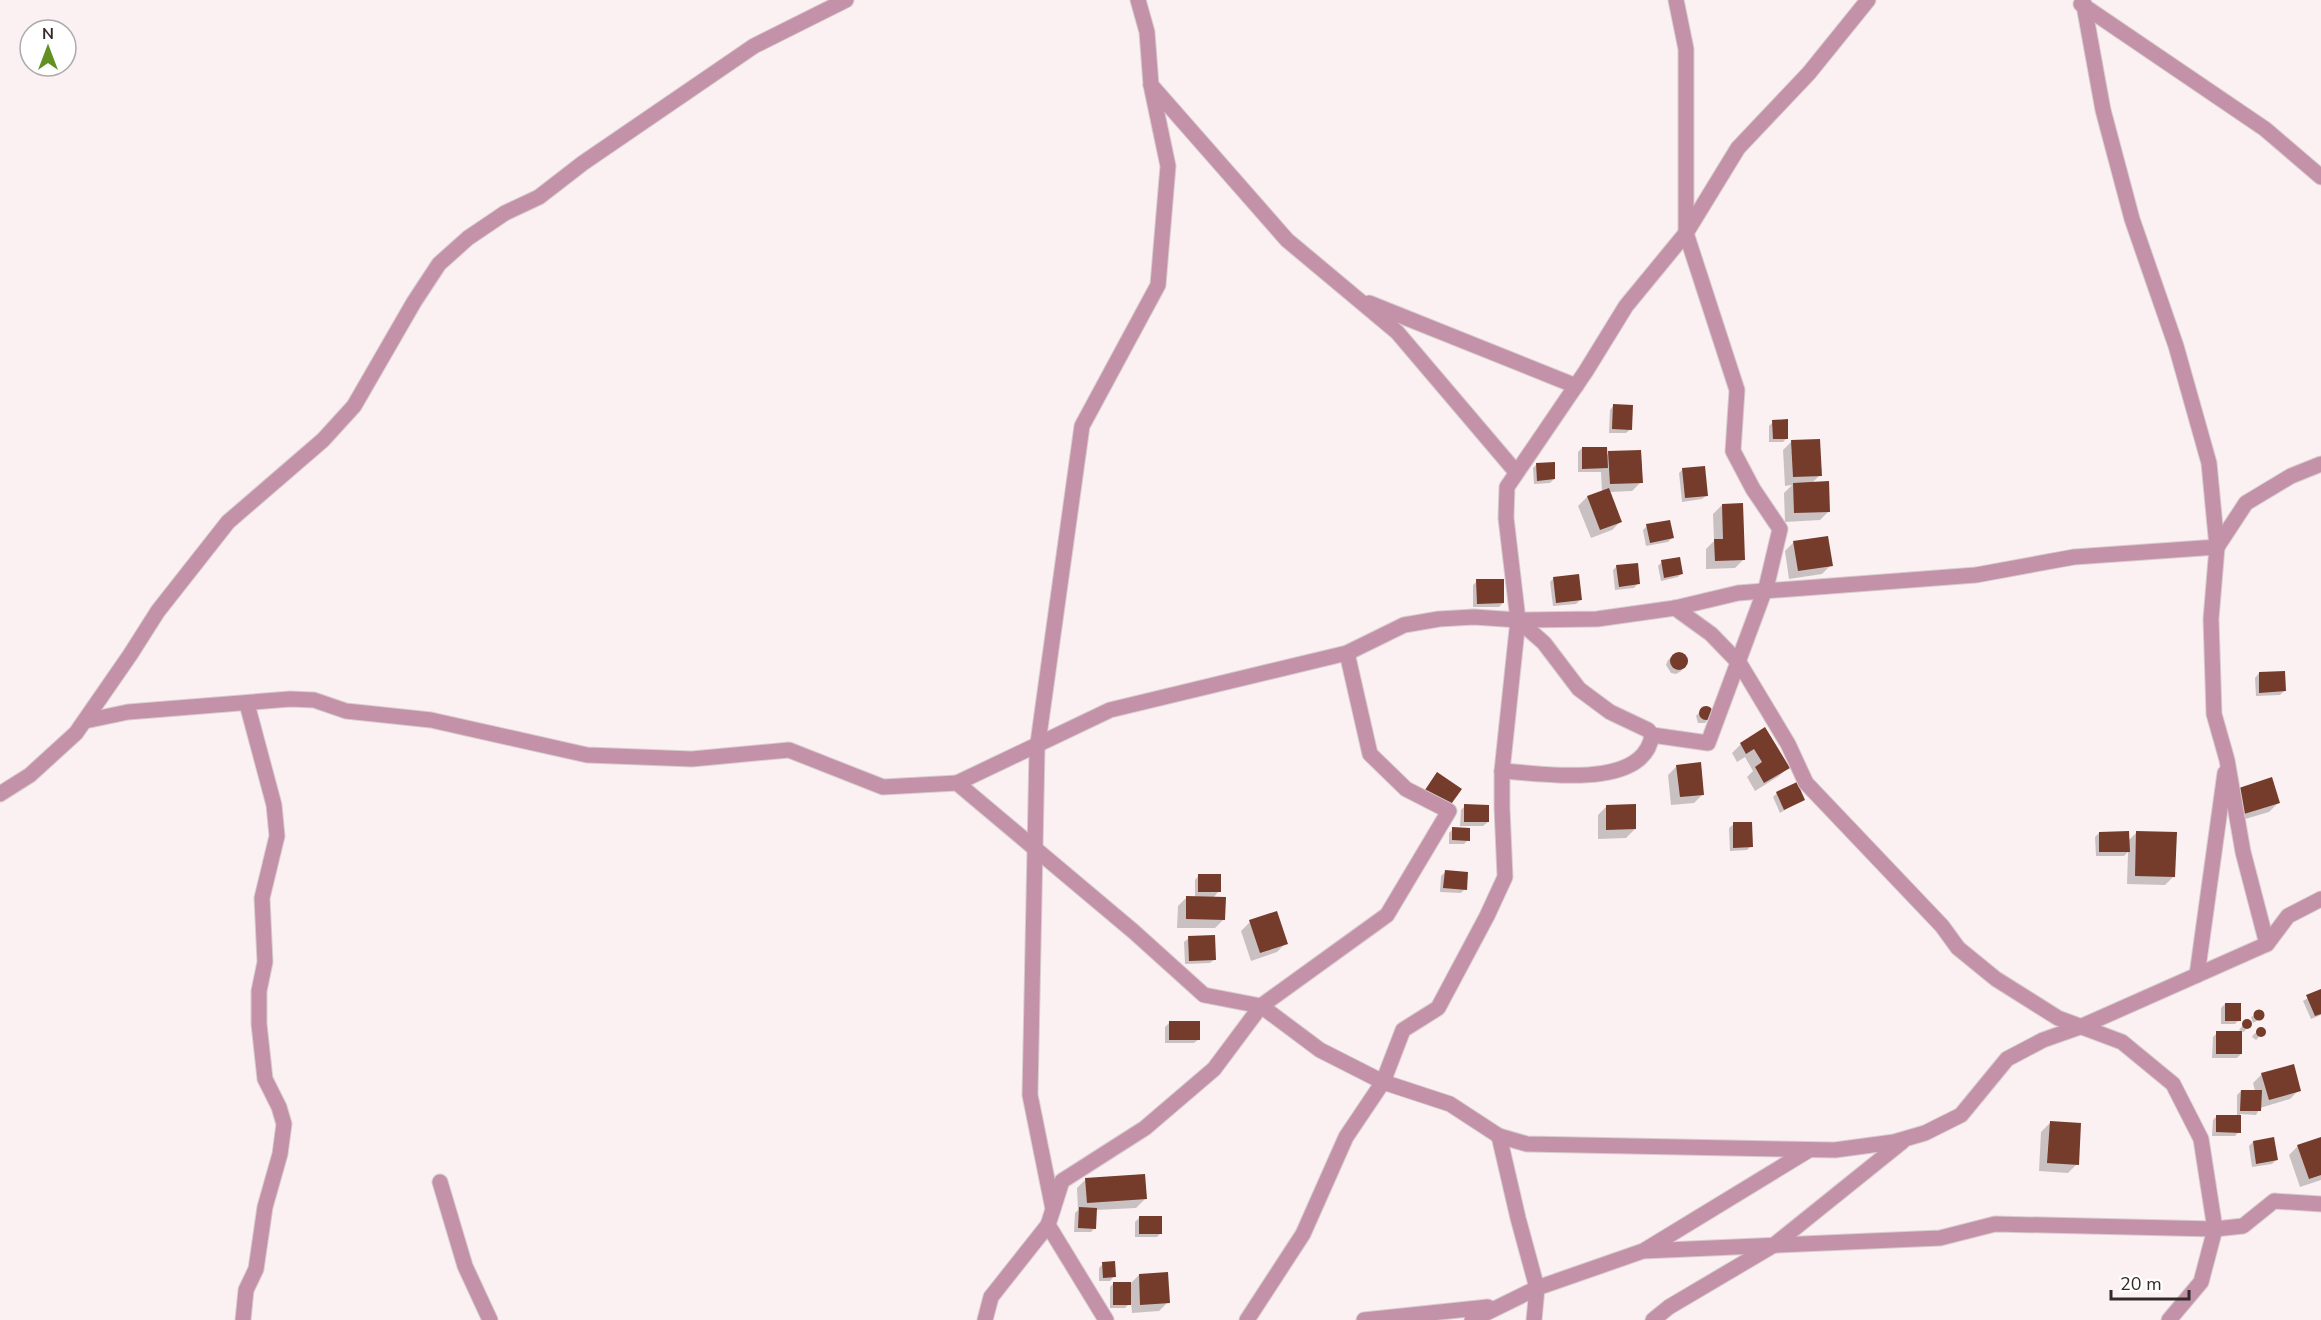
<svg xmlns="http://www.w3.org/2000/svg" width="2321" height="1320" viewBox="0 0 2321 1320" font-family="'Nunito Sans',sans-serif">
<rect width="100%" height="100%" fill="#fcf1f2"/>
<!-- shadow -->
<g fill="#0003">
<path d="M 1614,405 L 1631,429 L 1626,433 L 1609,433 L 1610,410 Z"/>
<path d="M 1773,422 L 1787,438 L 1783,442 L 1769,442 L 1769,426 Z"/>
<path d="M 1792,441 L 1820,475 L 1812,483 L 1829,511 L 1820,520 L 1785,522 L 1784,493 L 1792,485 L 1785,486 L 1783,450 Z"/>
<path d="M 1582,448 L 1606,456 L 1609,453 L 1641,482 L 1632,491 L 1609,492 L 1621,521 L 1612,530 L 1591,538 L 1578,506 L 1587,497 L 1602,492 L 1601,472 L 1578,472 L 1578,452 Z"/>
<path d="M 1537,464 L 1554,479 L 1550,483 L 1534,484 L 1533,468 Z"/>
<path d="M 1683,469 L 1707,495 L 1702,499 L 1682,502 L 1679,473 Z"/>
<path d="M 1722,505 L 1744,559 L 1735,568 L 1706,569 L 1706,549 L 1714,541 L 1713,514 Z"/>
<path d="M 1647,526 L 1672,538 L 1668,542 L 1646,546 L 1643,530 Z"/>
<path d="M 1794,542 L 1831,565 L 1822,574 L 1789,579 L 1785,551 Z"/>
<path d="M 1662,562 L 1682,573 L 1678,577 L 1661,581 L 1658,566 Z"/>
<path d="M 1617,566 L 1638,583 L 1634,588 L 1615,590 L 1613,570 Z"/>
<path d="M 1554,578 L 1580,600 L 1576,604 L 1553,606 L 1550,582 Z"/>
<path d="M 1477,581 L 1503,603 L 1499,607 L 1473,607 L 1473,585 Z"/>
<path d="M 1677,653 L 1682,653 L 1688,661 L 1681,671 L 1676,674 L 1671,673 L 1666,665 L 1668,660 Z"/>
<path d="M 2259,673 L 2284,691 L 2280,695 L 2256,696 L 2255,678 Z"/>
<path d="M 1702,709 L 1709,709 L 1711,715 L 1705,723 L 1698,723 L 1696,716 Z"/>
<path d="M 1764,729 L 1788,767 L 1779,776 L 1755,791 L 1747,777 L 1753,771 L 1745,757 L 1737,762 L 1732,753 L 1741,744 Z"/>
<path d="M 1677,766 L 1703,794 L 1694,803 L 1671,805 L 1668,775 Z"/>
<path d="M 2237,790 L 2278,803 L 2269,812 L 2235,822 Z"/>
<path d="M 1777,793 L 1803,799 L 1780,813 L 1773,797 Z"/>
<path d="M 1465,806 L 1488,822 L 1483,826 L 1460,826 L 1461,810 Z"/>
<path d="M 1607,806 L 1635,829 L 1626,838 L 1598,839 L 1598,815 Z"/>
<path d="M 1734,824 L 1751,846 L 1747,850 L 1730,851 L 1729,828 Z"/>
<path d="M 1453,829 L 1468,840 L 1464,844 L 1449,844 L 1449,833 Z"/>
<path d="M 2137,832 L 2174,876 L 2165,885 L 2127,884 L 2128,852 L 2124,856 L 2096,856 L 2095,837 L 2099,833 L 2128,841 Z"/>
<path d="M 1445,872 L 1465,889 L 1461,893 L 1440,892 L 1441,876 Z"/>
<path d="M 1199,875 L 1219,891 L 1213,898 L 1224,919 L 1215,928 L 1177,928 L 1178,906 L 1187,897 L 1195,897 L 1195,880 Z"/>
<path d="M 1250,922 L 1286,943 L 1277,952 L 1251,961 L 1241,931 Z"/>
<path d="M 1189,938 L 1215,959 L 1210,963 L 1185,964 L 1184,942 Z"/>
<path d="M 2321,990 L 2321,1015 L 2311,1019 L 2303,1001 Z"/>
<path d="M 2225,1004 L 2239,1020 L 2235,1024 L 2221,1024 L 2221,1008 Z"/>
<path d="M 2261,1012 L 2263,1017 L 2253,1023 L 2251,1017 Z"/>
<path d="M 2246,1021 L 2250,1023 L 2244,1032 L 2239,1030 Z"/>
<path d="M 1169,1023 L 1199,1039 L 1194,1043 L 1165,1043 L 1165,1027 Z"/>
<path d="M 2260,1029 L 2264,1032 L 2256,1040 L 2252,1037 L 2253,1035 Z"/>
<path d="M 2217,1033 L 2241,1054 L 2237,1058 L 2212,1058 L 2213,1037 Z"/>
<path d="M 2262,1074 L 2299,1090 L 2290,1099 L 2260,1108 L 2256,1115 L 2240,1114 L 2239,1132 L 2235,1136 L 2212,1136 L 2213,1120 L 2217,1116 L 2237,1117 L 2237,1095 L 2241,1091 L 2255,1091 L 2253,1083 Z"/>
<path d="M 2050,1123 L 2077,1164 L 2068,1173 L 2039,1171 L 2041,1132 Z"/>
<path d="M 2321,1138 L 2321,1180 L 2300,1187 L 2289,1155 L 2298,1146 Z"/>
<path d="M 2253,1142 L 2276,1160 L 2272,1164 L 2252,1167 L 2249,1146 Z"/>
<path d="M 1086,1179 L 1145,1199 L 1136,1208 L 1096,1210 L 1095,1228 L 1091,1232 L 1074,1232 L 1075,1213 L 1078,1210 L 1077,1188 Z"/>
<path d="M 1139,1218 L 1161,1233 L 1157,1237 L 1135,1237 L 1135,1222 Z"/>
<path d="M 1103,1264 L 1114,1276 L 1110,1281 L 1099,1281 L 1099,1268 Z"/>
<path d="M 1139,1275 L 1168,1302 L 1159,1311 L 1132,1313 L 1131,1302 L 1125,1308 L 1110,1308 L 1110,1287 L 1114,1283 L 1131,1283 Z"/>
</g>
<!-- building -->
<g fill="#753b2b">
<path d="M 1613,404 L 1633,405 L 1632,430 L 1612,429 Z"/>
<path d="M 1788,419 L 1788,439 L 1773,439 L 1772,420 Z"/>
<path d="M 1820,439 L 1822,476 L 1793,477 L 1791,440 Z"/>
<path d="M 1582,447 L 1607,447 L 1608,468 L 1582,469 Z"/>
<path d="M 1641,450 L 1643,483 L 1610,484 L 1608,451 Z"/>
<path d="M 1555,462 L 1555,479 L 1537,481 L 1536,463 Z"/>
<path d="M 1705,466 L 1708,496 L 1685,498 L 1682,468 Z"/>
<path d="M 1829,481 L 1830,512 L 1794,513 L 1793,483 Z"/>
<path d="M 1609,488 L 1622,522 L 1600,530 L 1587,496 Z"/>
<path d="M 1743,503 L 1745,560 L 1715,561 L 1714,539 L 1723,539 L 1722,504 Z"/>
<path d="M 1670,520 L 1674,538 L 1650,543 L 1646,524 Z"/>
<path d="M 1828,536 L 1833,566 L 1798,571 L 1793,541 Z"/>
<path d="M 1680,557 L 1683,574 L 1664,578 L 1661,560 Z"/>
<path d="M 1638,563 L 1640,584 L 1619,587 L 1616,565 Z"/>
<path d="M 1579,574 L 1582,600 L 1556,603 L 1553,577 Z"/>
<path d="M 1476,579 L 1504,579 L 1504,603 L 1477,604 Z"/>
<circle cx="1679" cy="661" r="9"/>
<path d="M 2285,671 L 2286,691 L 2259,693 L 2259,672 Z"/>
<circle cx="1706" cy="713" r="7"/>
<path d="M 1765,727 L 1790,768 L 1764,783 L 1755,767 L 1762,762 L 1754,749 L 1746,754 L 1740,743 Z"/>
<path d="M 1701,762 L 1704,795 L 1680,797 L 1676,765 Z"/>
<path d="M 1437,772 L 1462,789 L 1449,807 L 1425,790 Z"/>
<path d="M 2272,777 L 2280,803 L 2244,814 L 2236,789 Z"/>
<path d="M 1797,782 L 1805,800 L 1784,810 L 1776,792 Z"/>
<path d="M 1464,804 L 1489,805 L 1489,822 L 1464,822 Z"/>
<path d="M 1636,804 L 1636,829 L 1606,830 L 1606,805 Z"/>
<path d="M 1733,822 L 1752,822 L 1753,847 L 1733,848 Z"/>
<path d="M 1452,827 L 1470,828 L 1470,841 L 1452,840 Z"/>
<path d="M 2129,831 L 2130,852 L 2099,852 L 2099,832 Z"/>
<path d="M 2136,831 L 2177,832 L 2175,877 L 2135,876 Z"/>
<path d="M 1445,870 L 1468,872 L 1467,890 L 1443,888 Z"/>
<rect x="1198" y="874" width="23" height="18"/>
<path d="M 1186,896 L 1226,897 L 1225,920 L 1186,919 Z"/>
<path d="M 1277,911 L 1288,944 L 1260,953 L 1249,920 Z"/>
<path d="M 1215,935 L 1216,960 L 1189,961 L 1188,936 Z"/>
<path d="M 2321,989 L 2321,1014 L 2315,1016 L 2306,995 Z"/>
<rect x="2225" y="1003" width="16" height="18"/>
<circle cx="2259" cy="1015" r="5.5"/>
<circle cx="2247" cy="1024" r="5"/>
<rect x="1169" y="1021" width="31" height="19"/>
<circle cx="2261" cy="1032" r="5"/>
<rect x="2216" y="1031" width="26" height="23"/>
<path d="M 2294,1064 L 2301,1091 L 2269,1100 L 2261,1073 Z"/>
<path d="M 2241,1090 L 2262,1090 L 2261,1111 L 2240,1111 Z"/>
<path d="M 2216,1115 L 2241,1115 L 2241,1133 L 2216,1132 Z"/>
<path d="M 2050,1121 L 2081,1123 L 2079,1165 L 2047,1163 Z"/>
<path d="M 2274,1137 L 2278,1160 L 2256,1164 L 2253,1141 Z"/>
<path d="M 2321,1137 L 2321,1175 L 2309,1179 L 2297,1145 Z"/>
<path d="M 1145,1174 L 1147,1199 L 1087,1203 L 1085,1178 Z"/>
<path d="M 1079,1207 L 1097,1208 L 1096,1229 L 1078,1228 Z"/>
<rect x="1139" y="1216" width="23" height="18"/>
<path d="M 1115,1261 L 1116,1277 L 1103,1278 L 1102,1262 Z"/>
<path d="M 1168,1272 L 1170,1303 L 1140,1305 L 1139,1274 Z"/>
<rect x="1113" y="1282" width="18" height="23"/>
</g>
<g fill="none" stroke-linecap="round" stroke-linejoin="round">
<!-- minor casing -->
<g stroke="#d8cdce" stroke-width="17">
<g id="minor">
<path d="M 1138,0 L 1147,32 L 1151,85 L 1287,240 L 1397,332 L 1516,472"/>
<path d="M 2083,0 L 2103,110 L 2132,219 L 2176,346 L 2209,463 L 2217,547 L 2211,619 L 2214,714 L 2227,760 L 2243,852 L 2267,944"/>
<path d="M 2081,4 L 2265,129 L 2321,177"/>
<path d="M 1369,303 L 1576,386"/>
<path d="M 2217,547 L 2246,503 L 2291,476 L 2321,464"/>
<path d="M 1675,608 L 1711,634 L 1740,664 L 1788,744 L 1806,783 L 1942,926 L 1958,948 L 1996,979 L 2058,1018 L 2122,1042 L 2173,1084 L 2201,1139 L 2215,1229 L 2201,1282 L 2169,1320"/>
<path d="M 85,721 L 128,712 L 290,699 L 314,700 L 346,711 L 431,720 L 587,755 L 692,759 L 789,750 L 883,787 L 957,783 L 1133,931 L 1204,995 L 1261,1006 L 1320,1050 L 1383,1082 L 1450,1104 L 1499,1136 L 1527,1144 L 1835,1150 L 1894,1142 L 1925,1133 L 1961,1115 L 2007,1059 L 2043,1040 L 2080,1027 L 2267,944 L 2288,916 L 2321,899"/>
<path d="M 1652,735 L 1708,743 L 1767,584 L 1780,529 L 1753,489 L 1733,451 L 1737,390 L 1686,233 L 1686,49 L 1676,0"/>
<path d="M 1502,771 C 1542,773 1644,791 1652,735 L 1648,730 L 1610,712 L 1579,689 L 1544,643 L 1518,620"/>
<path d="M 957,783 L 1110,710 L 1347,653 L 1404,625 L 1439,619 L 1474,617 L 1518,620 L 1597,619 L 1675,608 L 1738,593 L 1976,575 L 2074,557 L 2217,547"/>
<path d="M 0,794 L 30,775 L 76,733 L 130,655 L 158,611 L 228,522 L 323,440 L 354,406 L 414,302 L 439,264 L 468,238 L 505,213 L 539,197 L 583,163 L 754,46 L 846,0"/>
<path d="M 2197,975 L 2225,773"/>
<path d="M 1499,1136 L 1518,1218 L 1537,1288 L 1534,1320"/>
<path d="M 440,1182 L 465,1266 L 490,1320"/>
<path d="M 1053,1209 L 1030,1095 L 1037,750 L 1082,426 L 1158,285 L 1168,166 L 1151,85"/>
<path d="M 1645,1250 L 1809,1150"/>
<path d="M 243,1320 L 246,1290 L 256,1269 L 265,1207 L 280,1154 L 284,1124 L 279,1107 L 265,1079 L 259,1024 L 259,991 L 265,962 L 262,898 L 277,836 L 274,805 L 247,704"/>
<path d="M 985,1320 L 991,1297 L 1048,1225"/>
<path d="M 1106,1320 L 1048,1225 L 1062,1181 L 1145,1128 L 1214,1069 L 1261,1006 L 1387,915 L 1449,811 L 1406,789 L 1370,754 L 1347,653"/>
<path d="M 1247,1320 L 1303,1234 L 1346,1137 L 1383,1082 L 1403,1030 L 1438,1008 L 1487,916 L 1505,877 L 1502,808 L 1502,771 L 1518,620 L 1506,518 L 1507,487 L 1586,371 L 1626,306 L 1686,233 L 1738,148 L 1809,73 L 1868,0"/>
<path d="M 1364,1320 L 1488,1307"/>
<path d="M 1472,1320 L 1537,1288 L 1643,1251 L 1940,1238 L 1995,1224 L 2215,1229 L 2243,1226 L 2274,1201 L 2321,1204"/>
<path d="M 1653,1320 L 1669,1307 L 1774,1245 L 1902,1142"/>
</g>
</g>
<!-- minor -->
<use href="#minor" stroke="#c392a9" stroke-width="15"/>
</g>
<!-- north arrow -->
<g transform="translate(48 48)"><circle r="28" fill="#ffffff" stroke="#ada9aa" stroke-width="1.5"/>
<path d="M0-4.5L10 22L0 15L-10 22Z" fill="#639022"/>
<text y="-9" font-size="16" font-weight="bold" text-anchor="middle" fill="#33292a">N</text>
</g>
<!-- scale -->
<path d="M2111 1290v9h78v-9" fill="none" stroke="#33292a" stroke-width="3"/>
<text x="2120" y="1290" font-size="18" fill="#33292a" stroke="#ffffff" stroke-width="4.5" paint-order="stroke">20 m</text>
</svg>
